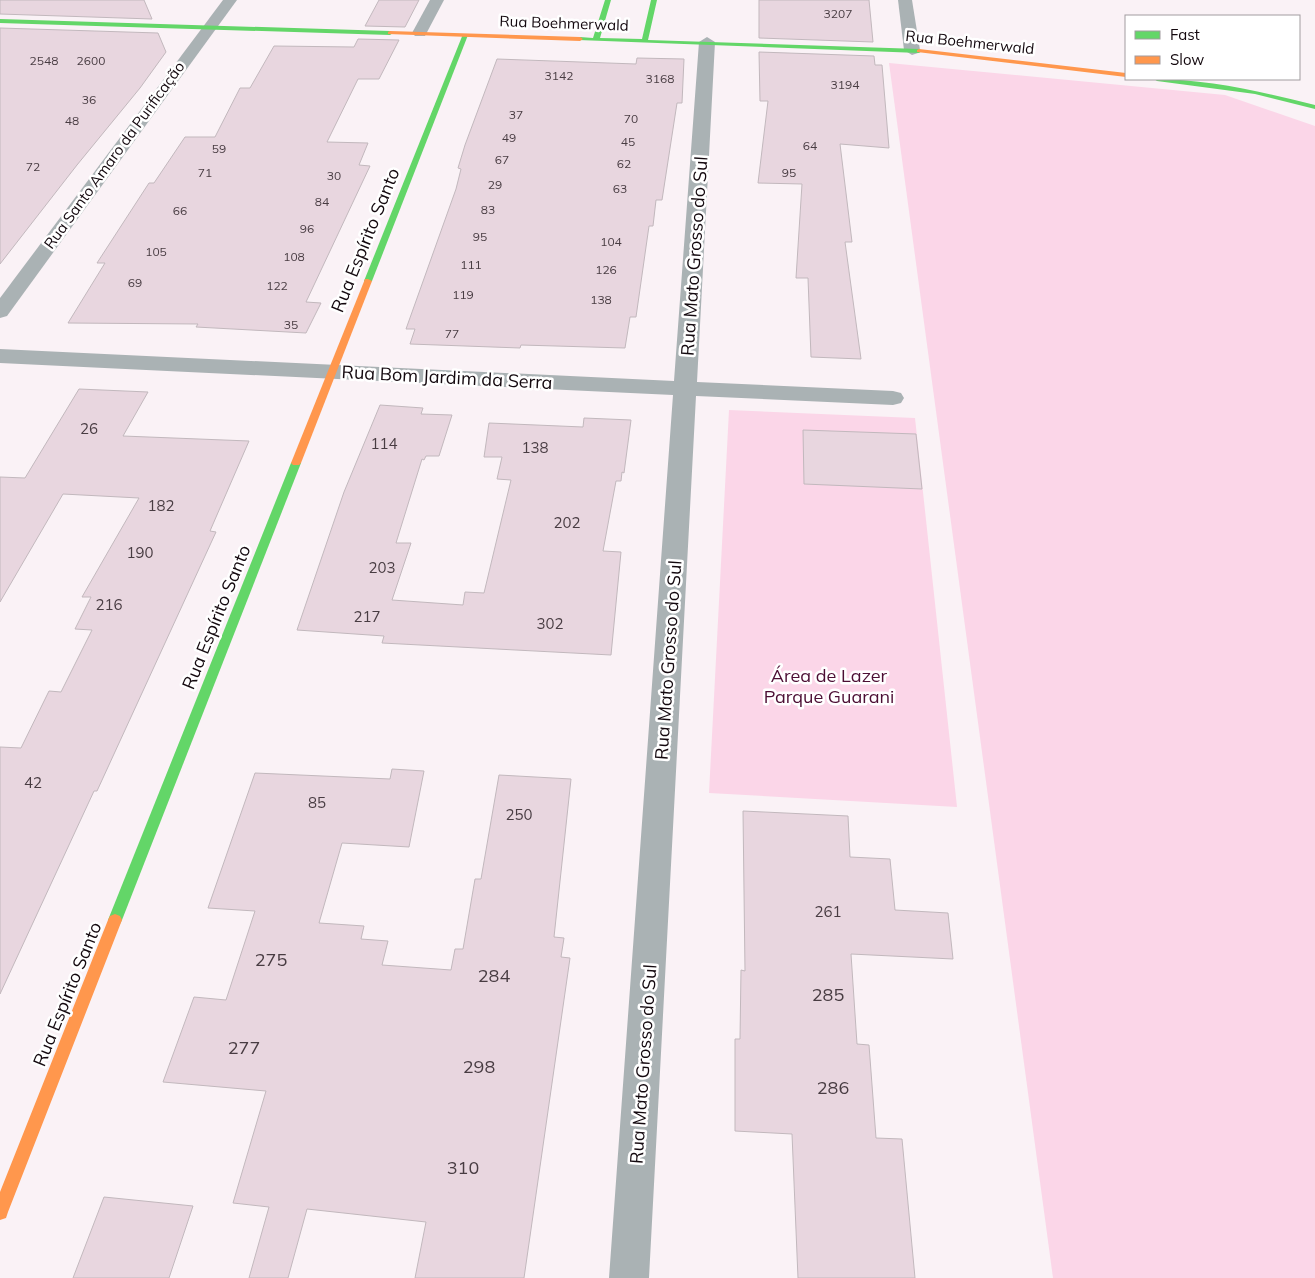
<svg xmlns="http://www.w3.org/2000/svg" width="1315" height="1278" viewBox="0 0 1315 1278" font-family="Mulish,sans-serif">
<rect width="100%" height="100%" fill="#faf2f6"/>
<!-- green -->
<g fill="#fbd6e8">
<path d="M 889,63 L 1225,95 L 1315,126 L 1315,1278 L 1053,1278 Z"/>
<path d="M 729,410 L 915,418 L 957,807 L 709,793 Z"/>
</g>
<!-- building -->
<g fill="#e8d6df" stroke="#c2b8bd">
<path d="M 0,0 L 144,0 L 152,19 L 0,14 Z"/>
<path d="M 379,0 L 419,0 L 405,27 L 365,26 Z"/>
<path d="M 759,0 L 869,0 L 873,42 L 759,38 Z"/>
<path d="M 0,28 L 158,33 L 166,52 L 140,88 L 77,165 L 0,264 Z"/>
<path d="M 358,39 L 399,40 L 379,79 L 358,79 L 327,142 L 368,143 L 359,165 L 370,166 L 306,302 L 321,303 L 306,333 L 196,327 L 198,324 L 68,323 L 105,263 L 97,263 L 149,183 L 154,183 L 185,137 L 215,137 L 240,88 L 250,88 L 274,46 L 354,47 Z"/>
<path d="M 759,52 L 874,56 L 875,65 L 882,65 L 889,148 L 840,144 L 852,242 L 845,242 L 861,359 L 811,357 L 808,278 L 796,278 L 802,184 L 758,183 L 768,101 L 760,101 Z"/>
<path d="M 637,58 L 684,59 L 682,103 L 677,103 L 662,200 L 656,200 L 653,226 L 649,226 L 636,317 L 630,317 L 625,348 L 521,345 L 520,348 L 410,344 L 415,329 L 406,329 L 456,189 L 461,169 L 458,168 L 465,145 L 497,59 L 636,64 Z"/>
<path d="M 79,389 L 148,392 L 123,436 L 249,441 L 210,531 L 216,532 L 97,791 L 94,791 L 0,994 L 0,747 L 21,748 L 49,691 L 61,692 L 92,630 L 75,629 L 91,597 L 82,597 L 139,498 L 63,494 L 0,602 L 0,477 L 25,478 Z"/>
<path d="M 380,405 L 423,408 L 421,414 L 452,415 L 439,456 L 426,456 L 424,460 L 422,459 L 396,543 L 411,543 L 392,600 L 463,605 L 465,592 L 484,593 L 511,480 L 497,479 L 502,457 L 484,457 L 489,423 L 583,427 L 584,418 L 631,420 L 624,473 L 622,472 L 621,481 L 616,481 L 603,551 L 621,552 L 611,655 L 382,643 L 384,636 L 297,630 L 344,492 Z"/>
<path d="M 803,430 L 916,434 L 922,489 L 804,484 Z"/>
<path d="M 392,769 L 424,771 L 409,847 L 342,843 L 319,923 L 364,926 L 361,939 L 388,941 L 382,965 L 451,970 L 455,949 L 463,949 L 475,879 L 481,879 L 499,775 L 571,779 L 554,937 L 564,938 L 561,957 L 570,958 L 524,1278 L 415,1278 L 426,1222 L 307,1209 L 288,1278 L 249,1278 L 269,1207 L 233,1203 L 266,1091 L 163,1082 L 194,997 L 226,1000 L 255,911 L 208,908 L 255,773 L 390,779 Z"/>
<path d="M 743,811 L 848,816 L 850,857 L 890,859 L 895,910 L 948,913 L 953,959 L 851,954 L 857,1044 L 869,1045 L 876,1138 L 902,1139 L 915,1278 L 798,1278 L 792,1134 L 735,1131 L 735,1039 L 740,1039 L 741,970 L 745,971 Z"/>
<path d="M 104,1197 L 193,1206 L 169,1278 L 73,1278 Z"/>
</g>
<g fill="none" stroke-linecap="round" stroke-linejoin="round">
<!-- street -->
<g fill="#aab2b4" fill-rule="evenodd">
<path d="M 223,0 L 237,0 L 7,316 L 0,318 L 0,298 Z"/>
<path d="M 430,0 L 444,0 L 425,36 L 415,36 L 412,33 Z"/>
<path d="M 898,0 L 912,0 L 920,50 L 918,53 L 912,55 L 904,50 Z"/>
<path d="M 707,37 L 715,42 L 697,382 L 893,391 L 901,393 L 904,398 L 901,403 L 893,405 L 696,396 L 649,1278 L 609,1278 L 673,395 L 0,363 L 0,349 L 674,381 L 699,42 Z"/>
</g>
<!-- fast -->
<g fill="#63d668" fill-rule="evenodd">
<path d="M 605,0 L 611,0 L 600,38 L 642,39 L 651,0 L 657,0 L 648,40 L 919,49 L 922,51 L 919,53 L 578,40 L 577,39 L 580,37 L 593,38 Z"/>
<path d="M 0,19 L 390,31 L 393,33 L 390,35 L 0,23 Z"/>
<path d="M 463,34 L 468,35 L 372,281 L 368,283 L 365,283 L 364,281 Z"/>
<path d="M 1154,79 C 1208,79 1263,92 1315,105 L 1315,109 L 1255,94 L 1157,81 Z"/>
<path d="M 296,460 L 301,463 L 122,920 L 120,924 L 115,926 L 110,924 L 108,920 L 291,463 Z"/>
</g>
<!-- slow -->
<g fill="#ff974d" fill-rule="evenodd">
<path d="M 390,31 L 580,37 L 583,39 L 580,41 L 388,34 L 388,32 Z"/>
<path d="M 919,49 L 1126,73 L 1126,77 L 917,52 L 917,50 Z"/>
<path d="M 365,279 L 368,279 L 372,281 L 301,463 L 299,465 L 293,465 L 291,463 Z"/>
<path d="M 115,914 L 120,916 L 122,920 L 8,1212 L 6,1218 L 0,1220 L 0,1192 L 108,920 L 110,916 Z"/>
</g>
</g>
<g text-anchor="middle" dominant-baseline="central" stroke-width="5" stroke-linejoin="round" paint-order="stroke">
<!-- far-number labels -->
<g font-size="12" fill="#483c42">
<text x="838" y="13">3207</text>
<text x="44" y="60">2548</text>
<text x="91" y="60">2600</text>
<text x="559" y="75">3142</text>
<text x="660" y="78">3168</text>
<text x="845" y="84">3194</text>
<text x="89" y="99">36</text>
<text x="516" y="114">37</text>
<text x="631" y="118">70</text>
<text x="72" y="120">48</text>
<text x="509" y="137">49</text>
<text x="628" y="141">45</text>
<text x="810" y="145">64</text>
<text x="219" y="148">59</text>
<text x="502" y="159">67</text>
<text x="624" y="163">62</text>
<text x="33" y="166">72</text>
<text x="205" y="172">71</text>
<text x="789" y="172">95</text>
<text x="334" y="175">30</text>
<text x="495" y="184">29</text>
<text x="620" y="188">63</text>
<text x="322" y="201">84</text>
<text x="488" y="209">83</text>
<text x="180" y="210">66</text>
<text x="307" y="228">96</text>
<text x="480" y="236">95</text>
<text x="611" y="241">104</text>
<text x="156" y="251">105</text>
<text x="294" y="256">108</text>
<text x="471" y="264">111</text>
<text x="606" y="269">126</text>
<text x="135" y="282">69</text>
<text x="277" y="285">122</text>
<text x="463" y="294">119</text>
<text x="601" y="299">138</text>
<text x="291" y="324">35</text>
<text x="452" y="333">77</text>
</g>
<!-- far-street labels -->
<g font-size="15" fill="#13080e" stroke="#fff">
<text transform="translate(564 23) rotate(2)">Rua Boehmerwald</text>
<text transform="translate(970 42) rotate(6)">Rua Boehmerwald</text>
<text transform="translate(114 155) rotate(-54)">Rua Santo Amaro da Purificação</text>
</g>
<!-- number labels -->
<g font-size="15" fill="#483c42">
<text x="89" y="428">26</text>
<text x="384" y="443">114</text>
<text x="535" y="447">138</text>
<text x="161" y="505">182</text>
<text x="567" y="522">202</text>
<text x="140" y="552">190</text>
<text x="382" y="567">203</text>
<text x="109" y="604">216</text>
<text x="367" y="616">217</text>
<text x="550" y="623">302</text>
<text x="33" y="782">42</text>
<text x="317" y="802">85</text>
<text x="519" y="814">250</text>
<text x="828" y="911">261</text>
</g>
<!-- street labels -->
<g font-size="18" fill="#13080e" stroke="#fff">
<text transform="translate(365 240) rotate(-68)">Rua Espírito Santo</text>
<text transform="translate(694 256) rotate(-86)">Rua Mato Grosso do Sul</text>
<text transform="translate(447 377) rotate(3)">Rua Bom Jardim da Serra</text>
<text transform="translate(216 617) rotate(-68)">Rua Espírito Santo</text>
<text transform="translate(668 660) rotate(-86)">Rua Mato Grosso do Sul</text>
<text transform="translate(67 994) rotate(-68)">Rua Espírito Santo</text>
<text transform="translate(643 1064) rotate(-86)">Rua Mato Grosso do Sul</text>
</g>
<!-- park labels -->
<g font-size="18" fill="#4c0e34" stroke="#fff">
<text x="829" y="675">Área de Lazer<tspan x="829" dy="21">Parque Guarani</tspan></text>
</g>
<!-- near-number labels -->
<g font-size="18" fill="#483c42">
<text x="271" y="959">275</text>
<text x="494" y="975">284</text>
<text x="828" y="994">285</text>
<text x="244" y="1047">277</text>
<text x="479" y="1066">298</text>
<text x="833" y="1087">286</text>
<text x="463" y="1167">310</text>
</g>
</g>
<!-- legend -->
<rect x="1125" y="15" width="175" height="65" fill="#ffffff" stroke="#a19c9f"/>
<rect x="1135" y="31" width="25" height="8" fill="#63d668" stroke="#a19c9f"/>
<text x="1170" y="40" font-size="15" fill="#13080e">Fast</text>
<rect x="1135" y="56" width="25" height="8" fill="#ff974d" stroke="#a19c9f"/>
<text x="1170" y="65" font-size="15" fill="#13080e">Slow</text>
</svg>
